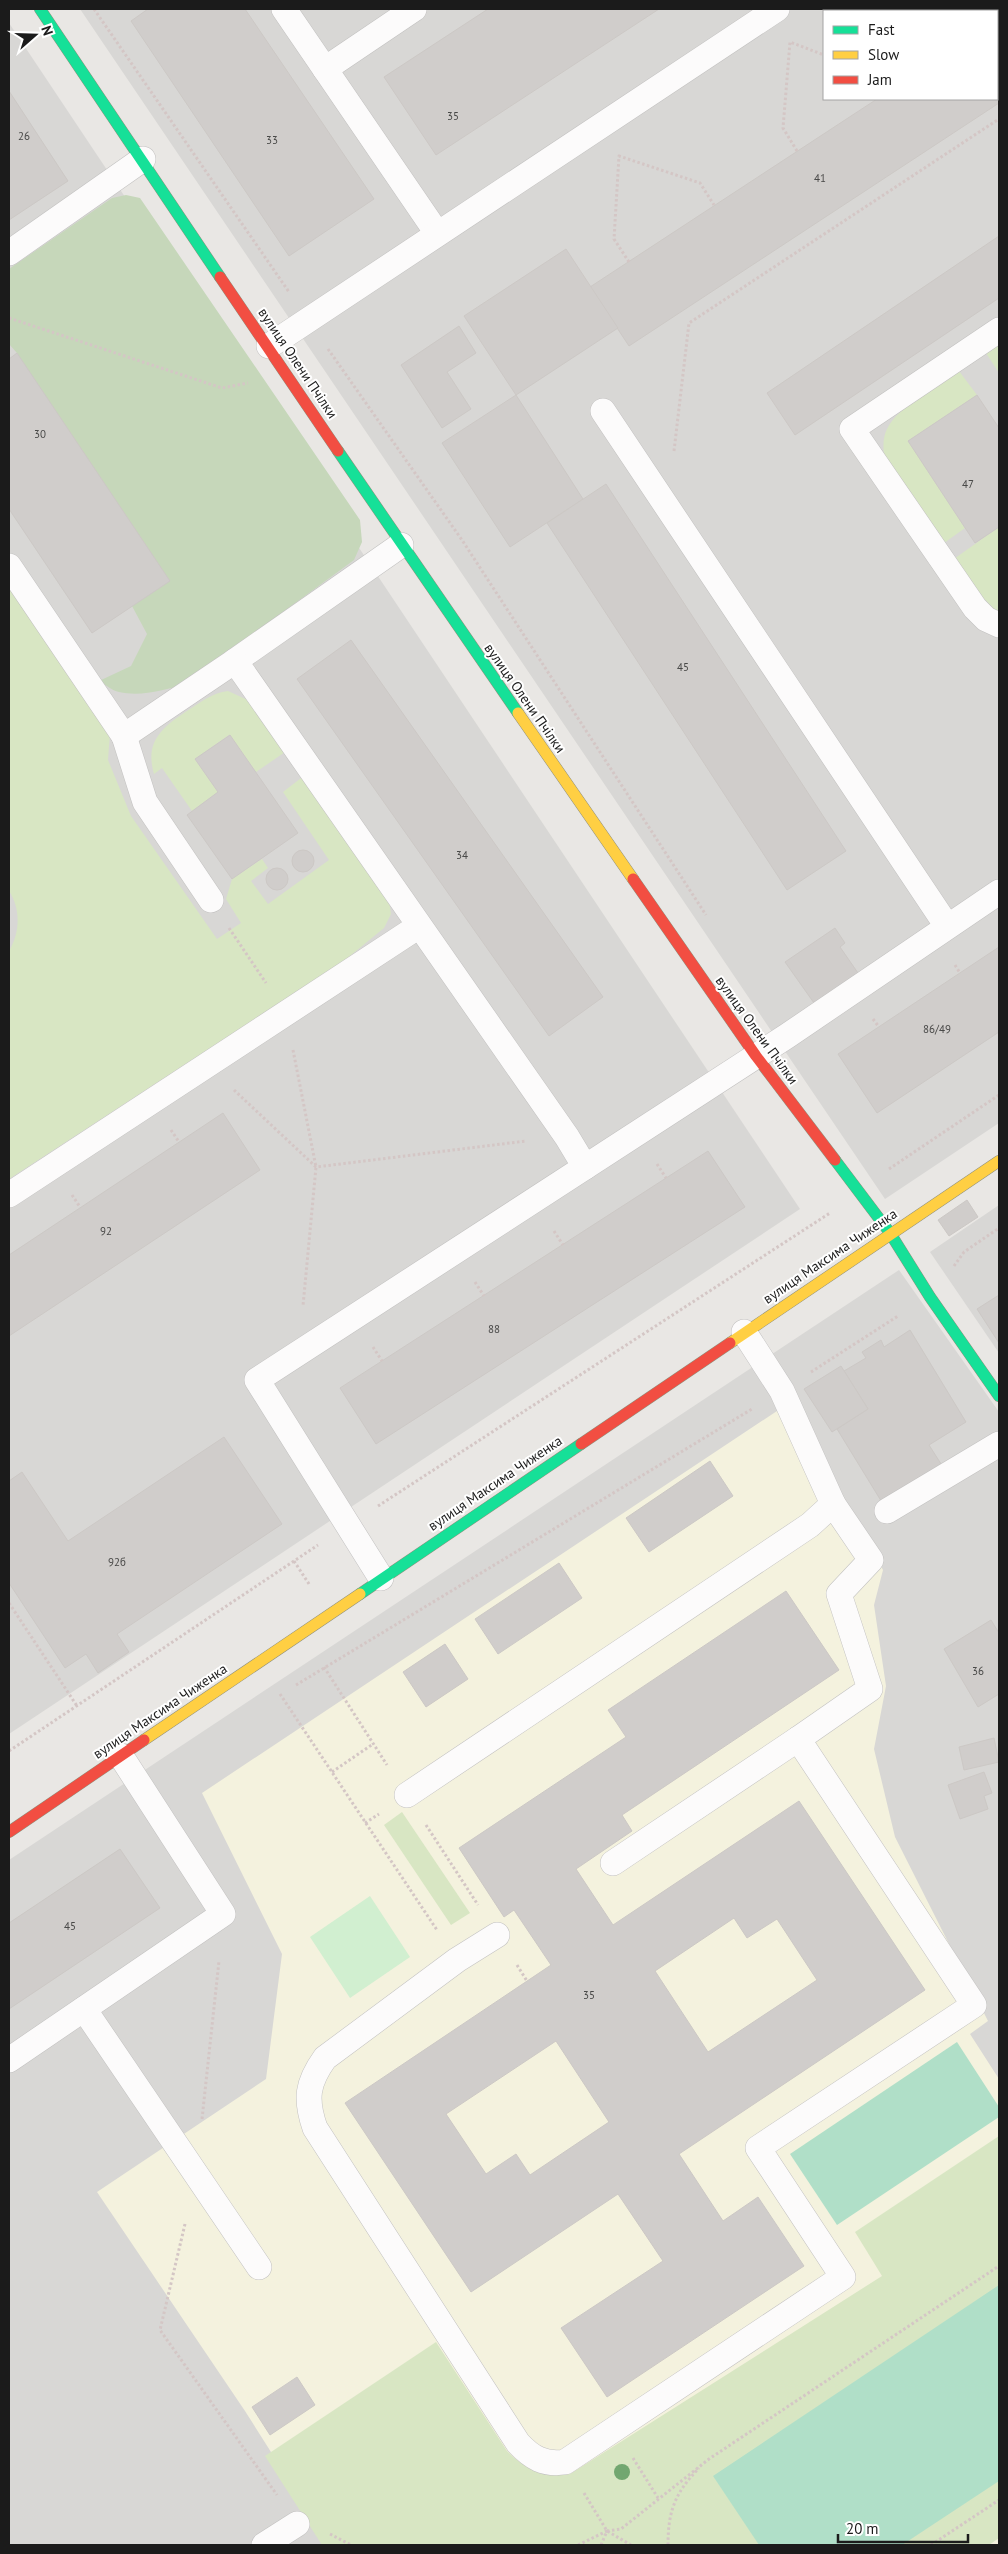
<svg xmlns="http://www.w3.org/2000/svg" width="1008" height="2554" viewBox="0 0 1008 2554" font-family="'PT Sans',sans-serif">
<rect width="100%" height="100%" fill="#e9e7e4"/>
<!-- residential -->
<g fill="#d8d7d5" fill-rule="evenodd">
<path d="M 80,9 L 999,9 L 999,1123 L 885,1199 ZM 824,11 L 997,11 L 997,99 L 824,99 Z"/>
<path d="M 9,23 L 800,1209 L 9,1734 Z"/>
<path d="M 999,1205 L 999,1353 L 930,1252 Z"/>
<path d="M 899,1270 L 999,1412 L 999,2545 L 9,2545 L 9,1860 Z"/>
</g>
<!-- education -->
<path fill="#f4f2de" d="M 792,1401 L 883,1570 L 874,1605 L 886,1686 L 874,1749 L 895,1837 L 988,2021 L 970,2034 L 999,2079 L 999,2545 L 330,2545 L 245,2411 L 97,2192 L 266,2079 L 282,1954 L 202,1793 Z"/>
<!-- grass -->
<g fill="#d8e6c3">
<path d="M 999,344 L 999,373 L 986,353 Z"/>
<path d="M 959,371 L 977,395 L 908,441 L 965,528 L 940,546 L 884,455 C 883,446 883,437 887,429 C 898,406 939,385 959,371 Z"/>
<path d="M 999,527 L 999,618 L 951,561 Z"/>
<path d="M 9,581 L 110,733 L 108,760 L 131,816 L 217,939 L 241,923 L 226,899 L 232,879 L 262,859 L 268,868 L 251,881 L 268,904 L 329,860 L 283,792 L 305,775 L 389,900 L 391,914 L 384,928 L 345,960 L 9,1179 L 9,951 C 20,933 21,909 9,891 Z"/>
<path d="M 228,691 L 252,702 L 288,750 L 256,772 L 229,735 L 195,759 L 218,792 L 192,811 L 162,768 L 154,774 C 144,740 164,726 190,709 C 203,701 212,693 228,691 Z"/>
<path d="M 402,1812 L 470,1913 L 451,1925 L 384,1825 Z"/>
<path d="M 999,2136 L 999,2538 L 989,2545 L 322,2545 L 265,2456 L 436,2342 L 507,2451 C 526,2470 543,2477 570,2474 L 882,2276 L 855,2232 Z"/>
</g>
<!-- forest -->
<path fill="#c6d7ba" d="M 126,195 L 140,198 L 360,520 L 362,542 L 354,560 L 185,684 C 165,690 141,697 119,692 C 112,691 105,684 99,681 L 131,666 L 147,634 L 132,606 L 17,353 L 9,344 L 9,269 L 112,198 Z"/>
<!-- park -->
<path fill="#d1efd0" d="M 370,1896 L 410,1957 L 350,1998 L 310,1937 Z"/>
<!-- pitch -->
<g fill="#b0dfc8">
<path d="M 957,2042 L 999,2107 L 999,2117 L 837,2225 L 790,2154 Z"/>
<path d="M 999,2285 L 999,2481 L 902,2545 L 759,2545 L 713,2476 Z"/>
</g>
<!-- building -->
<g fill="#d0cdcb" stroke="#ccc8c5" fill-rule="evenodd">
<path d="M 148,9 L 245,9 L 374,199 L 289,256 L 131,21 Z"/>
<path d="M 488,9 L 659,9 L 436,155 L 384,77 Z"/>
<path d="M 999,18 L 999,103 L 629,346 L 590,287 L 877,99 L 997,99 L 997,20 Z"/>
<path d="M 9,91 L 68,181 L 9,220 Z"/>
<path d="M 999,236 L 999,298 L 795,435 L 767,393 Z"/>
<path d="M 566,249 L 618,328 L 516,395 L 464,316 Z"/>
<path d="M 459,326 L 476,353 L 447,372 L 471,409 L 442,428 L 401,365 Z"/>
<path d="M 17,353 L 170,581 L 92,633 L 9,509 L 9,359 Z"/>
<path d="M 516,395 L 583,499 L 510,547 L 442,443 Z"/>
<path d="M 977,395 L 999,428 L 999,527 L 975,543 L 908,441 Z"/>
<path d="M 606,484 L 846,851 L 787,890 L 547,523 Z"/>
<path d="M 351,640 L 603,997 L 549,1036 L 297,679 Z"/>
<path d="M 230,735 L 298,833 L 232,879 L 187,815 L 218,792 L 195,759 Z"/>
<circle cx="303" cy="861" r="11"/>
<circle cx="277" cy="879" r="11"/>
<path d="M 835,928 L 845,943 L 840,947 L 858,973 L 814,1003 L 785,962 Z"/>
<path d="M 999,947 L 999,1032 L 877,1113 L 838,1054 Z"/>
<path d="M 223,1113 L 260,1170 L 9,1336 L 9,1255 Z"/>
<path d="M 708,1151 L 745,1207 L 376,1444 L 340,1388 Z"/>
<path d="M 967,1200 L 978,1217 L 949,1236 L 938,1220 Z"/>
<path d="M 999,1295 L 999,1343 L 977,1309 Z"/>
<path d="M 910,1330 L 966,1422 L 929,1445 L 943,1467 L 883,1504 L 837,1429 L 868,1409 L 844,1371 L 866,1358 L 862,1352 L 881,1340 L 884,1347 Z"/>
<path d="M 841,1366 L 868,1409 L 832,1432 L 804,1389 Z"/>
<path d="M 224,1437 L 282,1524 L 117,1634 L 129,1652 L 98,1673 L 86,1654 L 65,1668 L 9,1583 L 9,1481 L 22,1472 L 68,1541 Z"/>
<path d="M 710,1461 L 733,1496 L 649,1552 L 626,1518 Z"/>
<path d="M 559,1563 L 582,1598 L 498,1654 L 475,1619 Z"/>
<path d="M 786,1591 L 839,1670 L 622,1815 L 632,1831 L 576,1869 L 613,1925 L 799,1801 L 925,1990 L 679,2154 L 723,2221 L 758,2197 L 804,2266 L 607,2397 L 561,2328 L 663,2261 L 618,2194 L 471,2292 L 345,2103 L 551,1965 L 514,1910 L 504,1917 L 459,1848 L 626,1737 L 608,1710 ZM 734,1918 L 747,1938 L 777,1919 L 817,1980 L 708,2052 L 655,1971 ZM 556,2041 L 609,2122 L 530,2175 L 516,2154 L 486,2174 L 446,2114 Z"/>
<path d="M 991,1620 L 999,1633 L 999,1694 L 978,1707 L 944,1649 Z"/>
<path d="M 445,1644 L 468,1679 L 426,1707 L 403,1672 Z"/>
<path d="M 994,1738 L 999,1762 L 964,1770 L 959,1747 Z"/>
<path d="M 984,1772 L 992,1793 L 984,1796 L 988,1809 L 960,1819 L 948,1785 Z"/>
<path d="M 120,1849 L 160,1908 L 9,2009 L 9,1923 Z"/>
<path d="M 297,2377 L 315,2405 L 270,2435 L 252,2407 Z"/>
</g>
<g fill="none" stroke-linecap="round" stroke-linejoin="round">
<!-- lane casing -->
<g stroke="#c2c1c0" stroke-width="26">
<g id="lane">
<path d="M 284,9 L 437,233"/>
<path d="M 325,69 L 414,9"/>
<path d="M 9,253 L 143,159"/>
<path d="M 999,330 L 852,429 L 975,608 L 986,619 L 999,625"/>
<path d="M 269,346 L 777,9"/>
<path d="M 603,411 L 947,926"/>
<path d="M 401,545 L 235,661 L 567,1137 L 585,1167"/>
<path d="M 9,566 L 124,736 L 235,661"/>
<path d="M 124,736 L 145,802 L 211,900"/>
<path d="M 9,1195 L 419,926"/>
<path d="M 887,1511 L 999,1444"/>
<path d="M 381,1578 L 257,1380 L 787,1036 L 999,892"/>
<path d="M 407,1795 L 810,1525 L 833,1504"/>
<path d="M 613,1863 L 798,1739"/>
<path d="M 497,1935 L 457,1960 L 325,2058 C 307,2083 305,2099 315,2128 L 518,2443 C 532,2458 544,2465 565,2462 L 843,2277 L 758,2148 L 974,2005 L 798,1739 L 870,1689 L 839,1594 L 871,1560 L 833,1504 L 782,1391 L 744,1332"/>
<path d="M 84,2009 L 259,2267"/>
<path d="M 9,2060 L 223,1914 L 121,1756"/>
<path d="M 264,2545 L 297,2524"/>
</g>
</g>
<!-- fast casing -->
<g stroke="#91917d" stroke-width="12">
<g id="fast">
<path d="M 40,9 L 220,277"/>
<path d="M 338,451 L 518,713"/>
<path d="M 835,1160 L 890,1233 L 930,1297 L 999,1396"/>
<path d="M 360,1594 L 581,1444"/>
</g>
</g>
<!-- slow casing -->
<g stroke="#91917d" stroke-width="12">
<g id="slow">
<path d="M 518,713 L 633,879"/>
<path d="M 730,1343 L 999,1161"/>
<path d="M 144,1740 L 360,1594"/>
</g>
</g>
<!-- jam casing -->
<g stroke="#91917d" stroke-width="12">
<g id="jam">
<path d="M 220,277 L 338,451"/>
<path d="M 633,879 L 756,1056 L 835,1160"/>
<path d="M 581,1444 L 730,1343"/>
<path d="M 9,1832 L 144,1740"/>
</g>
</g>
<!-- path -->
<g stroke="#d4c6c5" stroke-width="3" stroke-dasharray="2.5 2.5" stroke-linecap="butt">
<path d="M 94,9 L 289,292"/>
<path d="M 947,9 L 947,11"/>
<path d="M 797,151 L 783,128 L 790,42 L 824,55"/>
<path d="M 629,262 L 614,239 L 619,156 L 700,183 L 714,205"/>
<path d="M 9,318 L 222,388 L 248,383"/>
<path d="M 328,349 L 462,540 L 706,915"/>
<path d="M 674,451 L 689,323 L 999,119"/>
<path d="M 229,928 L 266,983"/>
<path d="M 955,965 L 960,973"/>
<path d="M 873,1019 L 879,1027"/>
<path d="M 293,1050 L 316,1167 L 303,1306"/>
<path d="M 234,1090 L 316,1167 L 526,1141"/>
<path d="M 171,1130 L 179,1142"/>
<path d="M 657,1164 L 666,1178"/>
<path d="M 889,1169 L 999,1095"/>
<path d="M 72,1195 L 80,1207"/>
<path d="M 554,1231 L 563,1245"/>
<path d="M 954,1266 L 964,1252 L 999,1228"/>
<path d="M 475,1282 L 484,1296"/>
<path d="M 373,1347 L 382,1361"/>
<path d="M 811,1372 L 898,1316"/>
<path d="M 378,1506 L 830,1213"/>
<path d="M 294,1561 L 309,1584"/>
<path d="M 9,1603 L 77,1706"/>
<path d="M 324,1667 L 387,1765"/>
<path d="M 296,1685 L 752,1409"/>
<path d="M 280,1694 L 437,1930"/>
<path d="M 9,1751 L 318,1545"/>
<path d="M 332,1772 L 373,1744"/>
<path d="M 365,1823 L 379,1814"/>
<path d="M 426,1825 L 478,1905"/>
<path d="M 517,1965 L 527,1981"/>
<path d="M 202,2119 L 219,1961"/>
<path d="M 185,2224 L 160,2330 L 277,2495"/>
<path d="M 633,2458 L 658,2498"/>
<path d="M 584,2493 L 607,2531 L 631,2545"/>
<path d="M 607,2531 L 621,2529 L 709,2459 L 999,2266"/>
<path d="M 330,2534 L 351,2545"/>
<path d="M 578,2545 L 607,2531 L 601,2545"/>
<path d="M 668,2545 C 668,2511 675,2493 699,2468"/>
<path d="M 931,2545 L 999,2500"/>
</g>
<!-- lane -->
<use href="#lane" stroke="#fcfbfb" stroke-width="25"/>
<!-- fast -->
<use href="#fast" stroke="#16e098" stroke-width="11"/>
<!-- slow -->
<use href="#slow" stroke="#ffcf43" stroke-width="11"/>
<!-- jam -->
<use href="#jam" stroke="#f24e42" stroke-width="11"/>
</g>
<!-- trees -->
<circle fill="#72a770" cx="622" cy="2472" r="8"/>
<g text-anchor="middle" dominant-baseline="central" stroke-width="4" stroke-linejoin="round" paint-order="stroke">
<!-- number labels -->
<g font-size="11" fill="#484847">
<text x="453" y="116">35</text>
<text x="24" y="136">26</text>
<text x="272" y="140">33</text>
<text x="820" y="178">41</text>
<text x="40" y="434">30</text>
<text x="968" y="484">47</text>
<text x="683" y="667">45</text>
<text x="462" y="855">34</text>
<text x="937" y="1029">86/49</text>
<text x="106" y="1231">92</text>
<text x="494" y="1329">88</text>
<text x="117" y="1562">92б</text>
<text x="978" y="1671">36</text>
<text x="70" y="1926">45</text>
<text x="589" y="1995">35</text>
</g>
<!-- street labels -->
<g font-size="14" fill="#1b1b1b" stroke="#fff">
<text transform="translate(298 363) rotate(56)">вулиця Олени Пчілки</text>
<text transform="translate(525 698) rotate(55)">вулиця Олени Пчілки</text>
<text transform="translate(757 1030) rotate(54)">вулиця Олени Пчілки</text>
<text transform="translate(830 1256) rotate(-34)">вулиця Максима Чиженка</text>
<text transform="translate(495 1483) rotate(-34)">вулиця Максима Чиженка</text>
<text transform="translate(160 1711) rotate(-34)">вулиця Максима Чиженка</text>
</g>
</g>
<!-- border -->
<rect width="1008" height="2554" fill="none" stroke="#1b1b1b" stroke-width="20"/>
<!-- legend -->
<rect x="823" y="10" width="175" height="90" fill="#ffffff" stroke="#a4a4a4"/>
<rect x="833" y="26" width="25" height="8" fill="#16e098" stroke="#a4a4a4"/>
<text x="868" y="35" font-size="15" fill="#1b1b1b">Fast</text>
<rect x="833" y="51" width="25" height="8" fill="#ffcf43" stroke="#a4a4a4"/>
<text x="868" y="60" font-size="15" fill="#1b1b1b">Slow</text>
<rect x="833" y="76" width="25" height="8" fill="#f24e42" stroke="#a4a4a4"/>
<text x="868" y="85" font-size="15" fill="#1b1b1b">Jam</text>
<!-- north arrow -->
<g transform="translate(35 35) rotate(70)" stroke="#ffffff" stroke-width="4" paint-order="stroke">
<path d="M0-4L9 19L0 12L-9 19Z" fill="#1b1b1b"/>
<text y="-8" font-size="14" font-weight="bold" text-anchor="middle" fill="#1b1b1b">N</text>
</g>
<!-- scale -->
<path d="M838 2534v8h130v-8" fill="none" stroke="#1b1b1b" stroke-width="2.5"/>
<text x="846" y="2534" font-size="15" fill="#1b1b1b" stroke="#ffffff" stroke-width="4" paint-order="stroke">20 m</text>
</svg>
